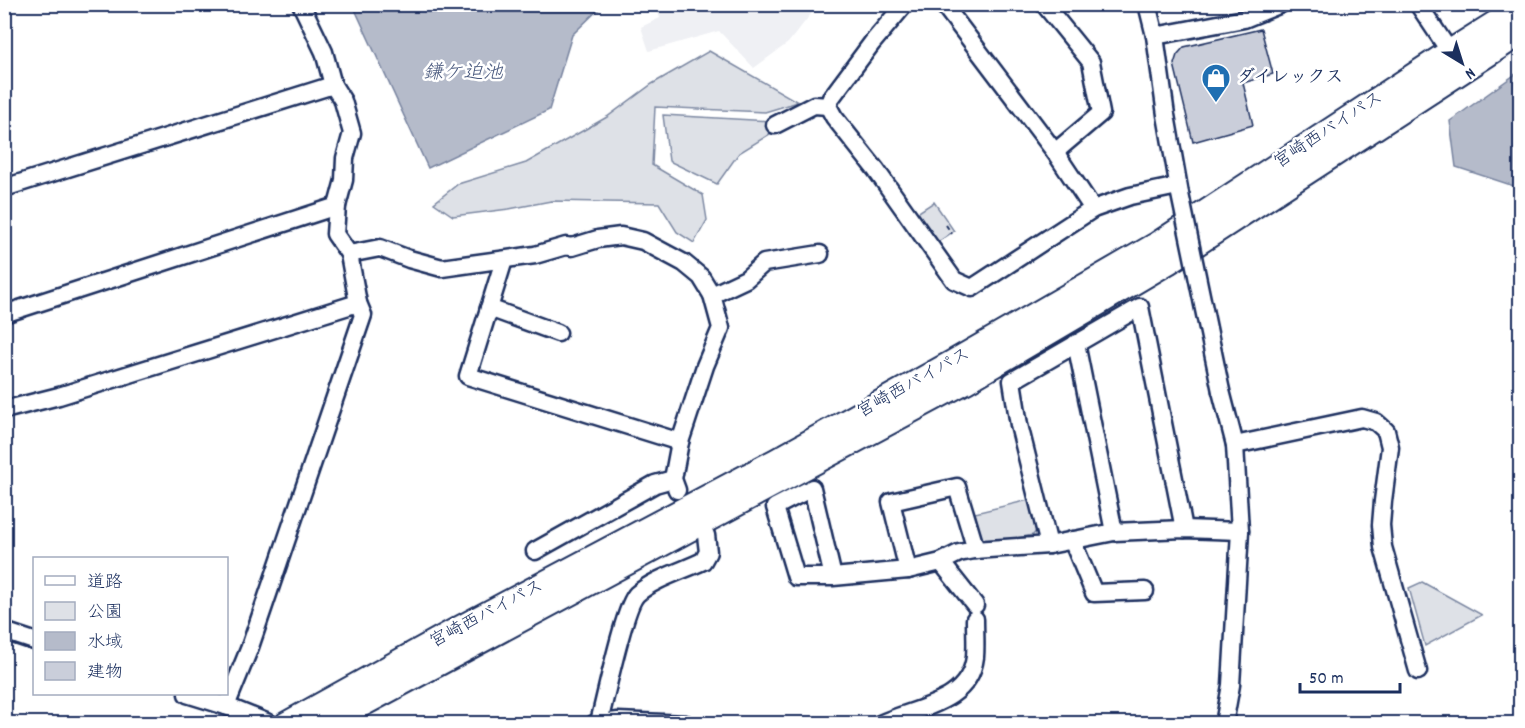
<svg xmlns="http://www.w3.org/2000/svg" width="1525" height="728" viewBox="0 0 1525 728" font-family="Dekko,'Klee One',sans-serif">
<rect width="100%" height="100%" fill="#fff"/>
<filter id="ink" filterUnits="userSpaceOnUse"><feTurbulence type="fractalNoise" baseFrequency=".0167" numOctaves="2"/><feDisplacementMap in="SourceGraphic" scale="12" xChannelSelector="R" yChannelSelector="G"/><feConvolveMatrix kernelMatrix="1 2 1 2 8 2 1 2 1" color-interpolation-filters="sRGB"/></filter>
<g filter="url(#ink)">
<!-- built -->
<path fill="#eff0f4" d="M 655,5 L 809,5 L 811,14 L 788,43 L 754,68 L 719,31 L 649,51 L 641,27 L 660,18 Z"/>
<!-- green -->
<g fill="#dee1e7" stroke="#7c88a2" stroke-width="1.5">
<path d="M 709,51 L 798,102 L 765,112 L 655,107 L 652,165 L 703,195 L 707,220 L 694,243 L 677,232 L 659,203 L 551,201 L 509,209 L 453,216 L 434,203 L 458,184 L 526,163 L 607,117 L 652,84 Z"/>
<path d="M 663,115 L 771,121 L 778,129 L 739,153 L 717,184 L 669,161 Z"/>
<path d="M 934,202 L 954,231 L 935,244 L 914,215 Z"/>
<path d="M 1029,500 L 1036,531 L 1033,535 L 984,544 L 981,541 L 975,513 Z"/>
<path d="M 1422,582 L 1482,615 L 1425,646 L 1409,588 Z"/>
</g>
<!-- water -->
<g fill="#b5bbca" stroke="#77839f" stroke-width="1.5">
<path d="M 353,5 L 603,5 L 572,35 L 549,110 L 428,168 Z"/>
<path d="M 1520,71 L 1520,188 L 1456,167 L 1450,121 Z"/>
</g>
<!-- building -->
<path fill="#caceda" stroke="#1b2f5e" stroke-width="1.5" d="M 1261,29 L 1273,74 L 1243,83 L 1253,125 L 1193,142 L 1174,64 L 1177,55 L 1184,47 Z"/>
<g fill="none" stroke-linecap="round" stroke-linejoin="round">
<!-- minor casing -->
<g stroke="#1b2f5e" stroke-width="21">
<g id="minor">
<path d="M 905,4 L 872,43 L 831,98 L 828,106 L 834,117 L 876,170 L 954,280 L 972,288 L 1093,209 L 1130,196 L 1178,186"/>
<path d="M 943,4 L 1055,152 L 1093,209"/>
<path d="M 1044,4 L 1091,62 L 1101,113 L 1055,152"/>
<path d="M 1147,4 L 1155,36 L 1166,115 L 1180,194"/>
<path d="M 1418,4 L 1456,61"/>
<path d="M 1155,36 L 1244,19 L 1281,4"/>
<path d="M 775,125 L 814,105 L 828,106"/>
<path d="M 4,188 L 333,85"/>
<path d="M 349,254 L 380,248 L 409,259 L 442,268 L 535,255 L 566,246 L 572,247 L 598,239 L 621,236 L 643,241 L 684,263 L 701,277 L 712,295 L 721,328 L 705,366 L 680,442 L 673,479 L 677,490"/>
<path d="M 504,260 L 468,376 L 680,442"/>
<path d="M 712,295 L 746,279 L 764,263 L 820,254"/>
<path d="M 489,308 L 558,333"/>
<path d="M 4,314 L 337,206"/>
<path d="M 1076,343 L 1114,532"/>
<path d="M 1221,391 L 1235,445 L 1240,531 L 1231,685 L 1224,724"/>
<path d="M 4,410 L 59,396 L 358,303"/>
<path d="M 1235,445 L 1362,418 L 1376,422 L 1386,431 L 1390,447 L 1383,501 L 1381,525 L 1383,547 L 1418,671"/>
<path d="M 1072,540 L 1094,593 L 1145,591"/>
<path d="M 1049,545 L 1019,425 L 1012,381 L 1140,307 L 1184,529"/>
<path d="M 535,551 L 655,484 L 673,479"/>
<path d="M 941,562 L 975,605"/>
<path d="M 908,570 L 891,502 L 957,487 L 976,550"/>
<path d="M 833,577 L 812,488 L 775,507 L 796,577 L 833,577 L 908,570 L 941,562 L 959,553 L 974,550 L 1049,545 L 1114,532 L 1184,529 L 1240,531"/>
<path d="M 4,631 L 34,641"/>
<path d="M 187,694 L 226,706 L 271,724"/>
<path d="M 226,706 L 250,647 L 363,315 L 358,303 L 349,254 L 335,234 L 337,206 L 344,180 L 345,158 L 352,133 L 343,101 L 333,85 L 324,52 L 301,4"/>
<path d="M 599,722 C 605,700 624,606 637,594 C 654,579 682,571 703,561 L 708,552 L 706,535"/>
<path d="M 594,724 L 618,721 L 686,724"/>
<path d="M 880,724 C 915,707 969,705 975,657 C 976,645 975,632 975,619"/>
</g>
</g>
<!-- highway casing -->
<g stroke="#1b2f5e" stroke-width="28">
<g id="highway">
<path d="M 287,724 L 455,631 L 776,461 L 952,363 L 1158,244 L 1450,52 L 1520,8"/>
<path d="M 325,724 L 966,381 L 1168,262 L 1520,33"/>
</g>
</g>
<!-- path -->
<path stroke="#1b2f5e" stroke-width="2" stroke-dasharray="4.5 4.5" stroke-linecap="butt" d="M 946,225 L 952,234"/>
<!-- minor -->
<use href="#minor" stroke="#fff" stroke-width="16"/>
<!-- highway -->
<use href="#highway" stroke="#fff" stroke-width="24"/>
<!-- minor-bridge casing -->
<g stroke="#1b2f5e" stroke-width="21" stroke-linecap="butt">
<path id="minor-bridge" d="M 1180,194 L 1221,391"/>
</g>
<!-- minor-bridge -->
<use href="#minor-bridge" stroke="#fff" stroke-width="16"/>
</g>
</g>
<!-- icons -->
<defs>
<g id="shop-pin" transform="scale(1.5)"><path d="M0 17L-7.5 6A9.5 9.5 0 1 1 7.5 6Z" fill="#1f6fb2" stroke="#fff"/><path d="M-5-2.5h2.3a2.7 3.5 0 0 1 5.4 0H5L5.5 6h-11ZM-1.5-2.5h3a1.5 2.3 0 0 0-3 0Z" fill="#fff"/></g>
</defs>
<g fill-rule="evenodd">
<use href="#shop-pin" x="1216" y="78"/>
</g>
<g text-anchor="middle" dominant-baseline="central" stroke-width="5" stroke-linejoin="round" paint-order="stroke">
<!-- poi labels -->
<g font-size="18" font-weight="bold" fill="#1b2f5e" stroke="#fff" text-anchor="start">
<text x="1237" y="78">ダイレックス</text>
</g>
<!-- street labels -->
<g font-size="18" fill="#1b2f5e" stroke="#fff">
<text transform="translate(1329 131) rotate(-33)">宮崎西バイパス</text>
<text transform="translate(914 384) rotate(-29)">宮崎西バイパス</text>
<text transform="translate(487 615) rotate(-28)">宮崎西バイパス</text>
</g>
<!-- water labels -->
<g font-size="20" font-style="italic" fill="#49597e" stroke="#fff">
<text x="463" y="74">鎌ケ迫池</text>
</g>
</g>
<!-- margin -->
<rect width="1525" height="728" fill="none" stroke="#fff" stroke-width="24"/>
<rect x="12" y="12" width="1501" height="704" fill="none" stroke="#1b2f5e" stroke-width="2" filter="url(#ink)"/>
<!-- legend -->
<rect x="33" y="557" width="195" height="138" fill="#ffffff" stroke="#a4acbf" stroke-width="1.5"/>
<rect x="45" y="576" width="30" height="9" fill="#ffffff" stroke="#a4acbf" stroke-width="1.5"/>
<text x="87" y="587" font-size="18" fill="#1b2f5e">道路</text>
<rect x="45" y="602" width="30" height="18" fill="#dee1e7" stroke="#a4acbf" stroke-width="1.5"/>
<text x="87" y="617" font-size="18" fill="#1b2f5e">公園</text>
<rect x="45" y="632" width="30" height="18" fill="#b5bbca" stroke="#a4acbf" stroke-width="1.5"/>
<text x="87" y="647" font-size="18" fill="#1b2f5e">水域</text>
<rect x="45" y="662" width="30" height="18" fill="#caceda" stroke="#a4acbf" stroke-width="1.5"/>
<text x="87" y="677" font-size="18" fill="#1b2f5e">建物</text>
<!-- north arrow -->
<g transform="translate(1462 63) rotate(142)" stroke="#ffffff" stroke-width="4.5" paint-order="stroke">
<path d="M0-4.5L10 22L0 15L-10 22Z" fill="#1b2f5e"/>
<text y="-9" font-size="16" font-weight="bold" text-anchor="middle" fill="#1b2f5e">N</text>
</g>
<!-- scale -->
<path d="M1300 683v9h100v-9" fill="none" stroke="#1b2f5e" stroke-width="3"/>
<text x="1309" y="683" font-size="18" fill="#1b2f5e" stroke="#ffffff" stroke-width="4.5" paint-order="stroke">50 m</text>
</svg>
